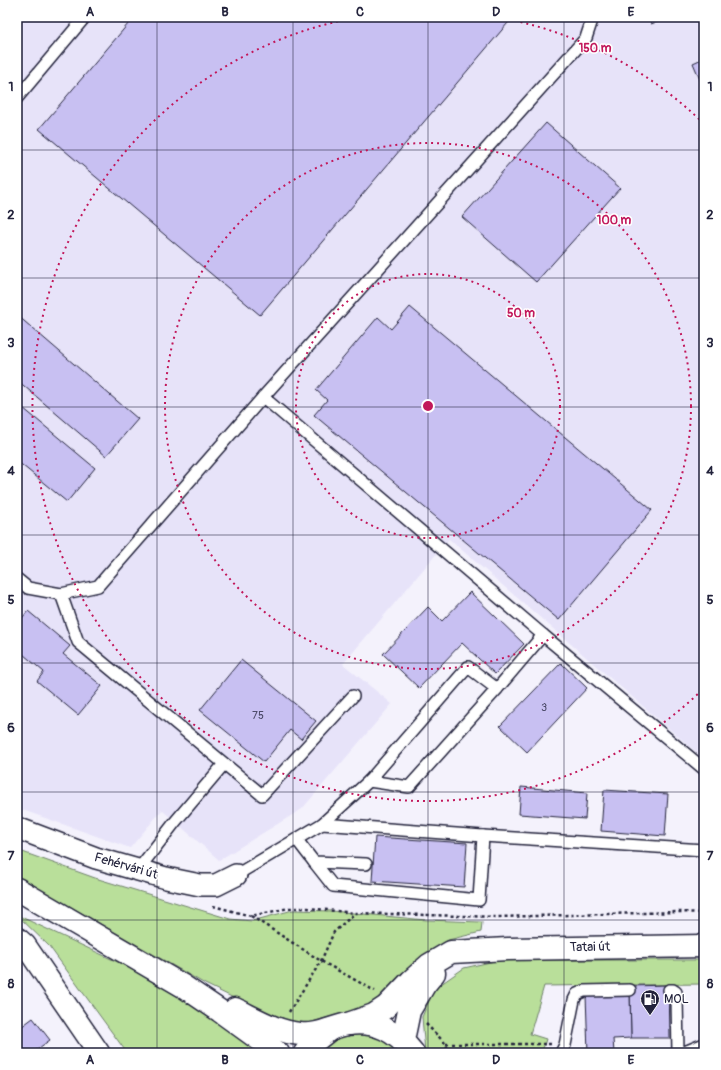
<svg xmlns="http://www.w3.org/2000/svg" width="721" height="1070" viewBox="0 0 721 1070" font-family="Pangolin,sans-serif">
<rect width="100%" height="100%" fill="#f4f2fc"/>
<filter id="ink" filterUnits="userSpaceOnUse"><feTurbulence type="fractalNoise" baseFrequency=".025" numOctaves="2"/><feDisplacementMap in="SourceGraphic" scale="8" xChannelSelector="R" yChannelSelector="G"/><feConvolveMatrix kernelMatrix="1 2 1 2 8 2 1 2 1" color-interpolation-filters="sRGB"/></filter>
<g filter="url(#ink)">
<!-- built -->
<path fill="#e7e3f9" d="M 17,17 L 704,17 L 704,759 L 449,539 L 343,664 L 392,704 L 302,809 L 219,860 L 162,810 L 130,848 L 17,808 Z"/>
<!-- green -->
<g fill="#b9df9a" stroke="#6e806a">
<path d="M 17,850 L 95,878 L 230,919 L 252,921 L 293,910 L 332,911 L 426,920 L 482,922 L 481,932 L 448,940 L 416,964 L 387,996 L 362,1008 L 301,1025 L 275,1018 L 205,984 L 17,876 Z"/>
<path d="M 17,915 L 124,965 L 201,1010 L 259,1053 L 127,1053 L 49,946 Z"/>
<path d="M 499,960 L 704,960 L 704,995 L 703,984 L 544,986 L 530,1034 L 546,1039 L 542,1052 L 522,1053 L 432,1053 L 425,1052 L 422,1017 L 434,989 L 464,968 Z"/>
<path d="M 363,1032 L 379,1036 L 400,1053 L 317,1053 C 335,1037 339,1034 363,1032 Z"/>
</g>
<!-- building -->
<g fill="#c8c0f2" stroke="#22223b">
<path d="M 134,17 L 513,17 L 260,315 L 39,129 Z"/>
<path d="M 649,17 L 671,17 L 651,24 Z"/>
<path d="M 704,58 L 704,89 L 693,63 Z"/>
<path d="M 546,123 L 620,188 L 536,282 L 462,217 Z"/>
<path d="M 410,307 L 652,510 L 559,620 L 314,415 L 327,400 L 316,390 L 378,317 L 391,329 Z"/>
<path d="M 17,315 L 138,419 L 106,456 L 17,380 Z"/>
<path d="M 17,403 L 95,468 L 67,502 L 17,461 Z"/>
<path d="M 470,592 L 524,644 L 495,674 L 462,643 L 419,688 L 383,654 L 428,607 L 442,621 Z"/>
<path d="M 28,611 L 70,646 L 63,654 L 102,686 L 78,715 L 37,681 L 44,672 L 17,649 L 17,624 Z"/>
<path d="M 241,660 L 316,721 L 301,739 L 290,730 L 264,762 L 200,710 Z"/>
<path d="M 561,663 L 587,688 L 527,752 L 500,726 Z"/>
<path d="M 521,787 L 587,793 L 585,819 L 519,814 Z"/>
<path d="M 604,790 L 668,794 L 665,836 L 601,831 Z"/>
<path d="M 375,837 L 467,843 L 464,887 L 372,881 Z"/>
<path d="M 669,985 L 670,1038 L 631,1038 L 630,986 Z"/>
<path d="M 630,994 L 631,1038 L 613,1039 L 614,1053 L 588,1053 L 586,995 Z"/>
<path d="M 33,1018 L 50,1040 L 32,1053 L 26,1053 L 21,1046 L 17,1049 L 17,1030 Z"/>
</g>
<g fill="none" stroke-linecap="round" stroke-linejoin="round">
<!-- lane casing -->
<g stroke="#22223b" stroke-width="14">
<g id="lane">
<path d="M 17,98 L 85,17"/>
<path d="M 263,397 L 543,635"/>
<path d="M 17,579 L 28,588 L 61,594 L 98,586 L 263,397 L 586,38 L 593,17"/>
<path d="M 61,594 L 78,642 L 262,795 L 353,696"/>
<path d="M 369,781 L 409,787 L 497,689"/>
<path d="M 322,824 L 483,836 L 704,850"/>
<path d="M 297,840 L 314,862 L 366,864"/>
<path d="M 314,862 L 333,886 L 479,900 L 483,836"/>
<path d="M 138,870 L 175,822 L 224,764"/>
<path d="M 236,875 L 322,824 L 369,781 L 468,667 L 497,689 L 543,635 L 704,769"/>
<path d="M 669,990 L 673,990 L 676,992 L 677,997 L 678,1053"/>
<path d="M 561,1053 L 565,1045 L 574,1000 L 577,994 L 584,991 L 630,990"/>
<path d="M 682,1053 L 704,1044"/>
</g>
</g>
<!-- street casing -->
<g stroke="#22223b" stroke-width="24">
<g id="street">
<path d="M 17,828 L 96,858 L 166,878 L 200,885 L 216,885 L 236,875"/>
<path d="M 17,938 L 25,945 L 99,1053"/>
</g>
</g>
<!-- secondary casing -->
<g stroke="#22223b" stroke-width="25">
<g id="secondary">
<path d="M 348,1024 L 374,1015 L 386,1007 L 411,981 L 429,965 L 451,952 L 508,949 L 704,946"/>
<path d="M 403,1040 L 409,1011 L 425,984 L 434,973"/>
</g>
</g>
<!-- primary casing -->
<g stroke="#22223b" stroke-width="25">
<g id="primary">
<path d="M 17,889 L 183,986 L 220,1011 L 278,1053"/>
<path d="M 235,1009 C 256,1019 277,1032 300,1034 C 319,1036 331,1027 348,1024 C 376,1020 396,1031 413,1053"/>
<path d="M 305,1053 L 314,1042 L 329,1030"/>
</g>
</g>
<!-- path -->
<g stroke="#22223b" stroke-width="2.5" stroke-dasharray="3 3" stroke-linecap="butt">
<path d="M 213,906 L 251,916 L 289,908 L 308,908 L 355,913 L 497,917 L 679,912 L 704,913"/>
<path d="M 251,916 L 321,961 L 375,991"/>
<path d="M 289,1012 L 321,961 L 334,932 L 354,914"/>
<path d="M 426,1024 L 446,1044 L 449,1053"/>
<path d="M 446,1044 L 551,1044"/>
</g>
<!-- lane -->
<use href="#lane" stroke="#fff" stroke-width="11"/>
<!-- street -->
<use href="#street" stroke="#fff" stroke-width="21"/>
<!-- secondary -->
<use href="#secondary" stroke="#fff" stroke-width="22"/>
<!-- primary -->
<use href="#primary" stroke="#fff" stroke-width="22"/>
</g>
</g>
<!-- grid -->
<path fill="none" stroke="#22223b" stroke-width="1" stroke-opacity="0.55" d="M 157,17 L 157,1053M 293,17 L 293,1053M 428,17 L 428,1053M 564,17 L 564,1053M 17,150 L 704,150M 17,278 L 704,278M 17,407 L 704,407M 17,535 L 704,535M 17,663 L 704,663M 17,792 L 704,792M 17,920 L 704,920"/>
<!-- distance rings -->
<g fill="none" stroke="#c2185b" stroke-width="2" stroke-dasharray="2 4">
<circle cx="428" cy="406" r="132"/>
<circle cx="428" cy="406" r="263"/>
<path d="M702 690A395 395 0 1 1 359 17M497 17A395 395 0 0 1 702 122"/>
</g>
<!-- icons -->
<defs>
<g id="fuel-pin" transform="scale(1)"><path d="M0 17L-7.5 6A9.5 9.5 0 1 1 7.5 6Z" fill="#22223b" stroke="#fff"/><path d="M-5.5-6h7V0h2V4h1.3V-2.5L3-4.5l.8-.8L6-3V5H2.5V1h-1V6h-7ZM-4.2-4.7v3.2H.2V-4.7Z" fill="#fff"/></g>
</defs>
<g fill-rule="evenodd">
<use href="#fuel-pin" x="650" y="999"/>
</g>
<g text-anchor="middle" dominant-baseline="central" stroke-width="3" stroke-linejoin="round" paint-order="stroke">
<!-- number labels -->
<g font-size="11" fill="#4c4a69">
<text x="544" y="707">3</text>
<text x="258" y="715">75</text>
</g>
<!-- street labels -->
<g font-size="13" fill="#22223b" stroke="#fff">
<text transform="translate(126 866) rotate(16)">Fehérvári út</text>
<text transform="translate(590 947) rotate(-1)">Tatai út</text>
</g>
<!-- poi labels -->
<g font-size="13" fill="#22223b" stroke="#fff" text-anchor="start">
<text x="664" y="999">MOL</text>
</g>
</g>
<circle cx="428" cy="406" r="6" fill="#c2185b" stroke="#fff" stroke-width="2"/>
<g font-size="12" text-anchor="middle" font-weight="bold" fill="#c2185b" stroke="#fff" stroke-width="3" stroke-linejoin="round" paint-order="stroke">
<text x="595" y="52">150 m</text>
<text x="614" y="224">100 m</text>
<text x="521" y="317">50 m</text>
</g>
<!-- margin -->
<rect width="721" height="1070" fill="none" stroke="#fff" stroke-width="44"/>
<rect x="22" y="22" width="677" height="1026" fill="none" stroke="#22223b" stroke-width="1.5"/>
<g font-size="13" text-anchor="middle" font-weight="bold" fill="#22223b">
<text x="90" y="16">A</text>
<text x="225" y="16">B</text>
<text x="360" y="16">C</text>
<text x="496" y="16">D</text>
<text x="631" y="16">E</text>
<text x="11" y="91">1</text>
<text x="710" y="91">1</text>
<text x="11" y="219">2</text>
<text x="710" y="219">2</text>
<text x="11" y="347">3</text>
<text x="710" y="347">3</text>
<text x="11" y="475">4</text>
<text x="710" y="475">4</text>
<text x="11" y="604">5</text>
<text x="710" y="604">5</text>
<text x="11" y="732">6</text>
<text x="710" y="732">6</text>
<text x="11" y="860">7</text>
<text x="710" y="860">7</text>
<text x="11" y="988">8</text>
<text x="710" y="988">8</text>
<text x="90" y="1064">A</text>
<text x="225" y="1064">B</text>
<text x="360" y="1064">C</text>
<text x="496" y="1064">D</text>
<text x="631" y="1064">E</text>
</g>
</svg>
